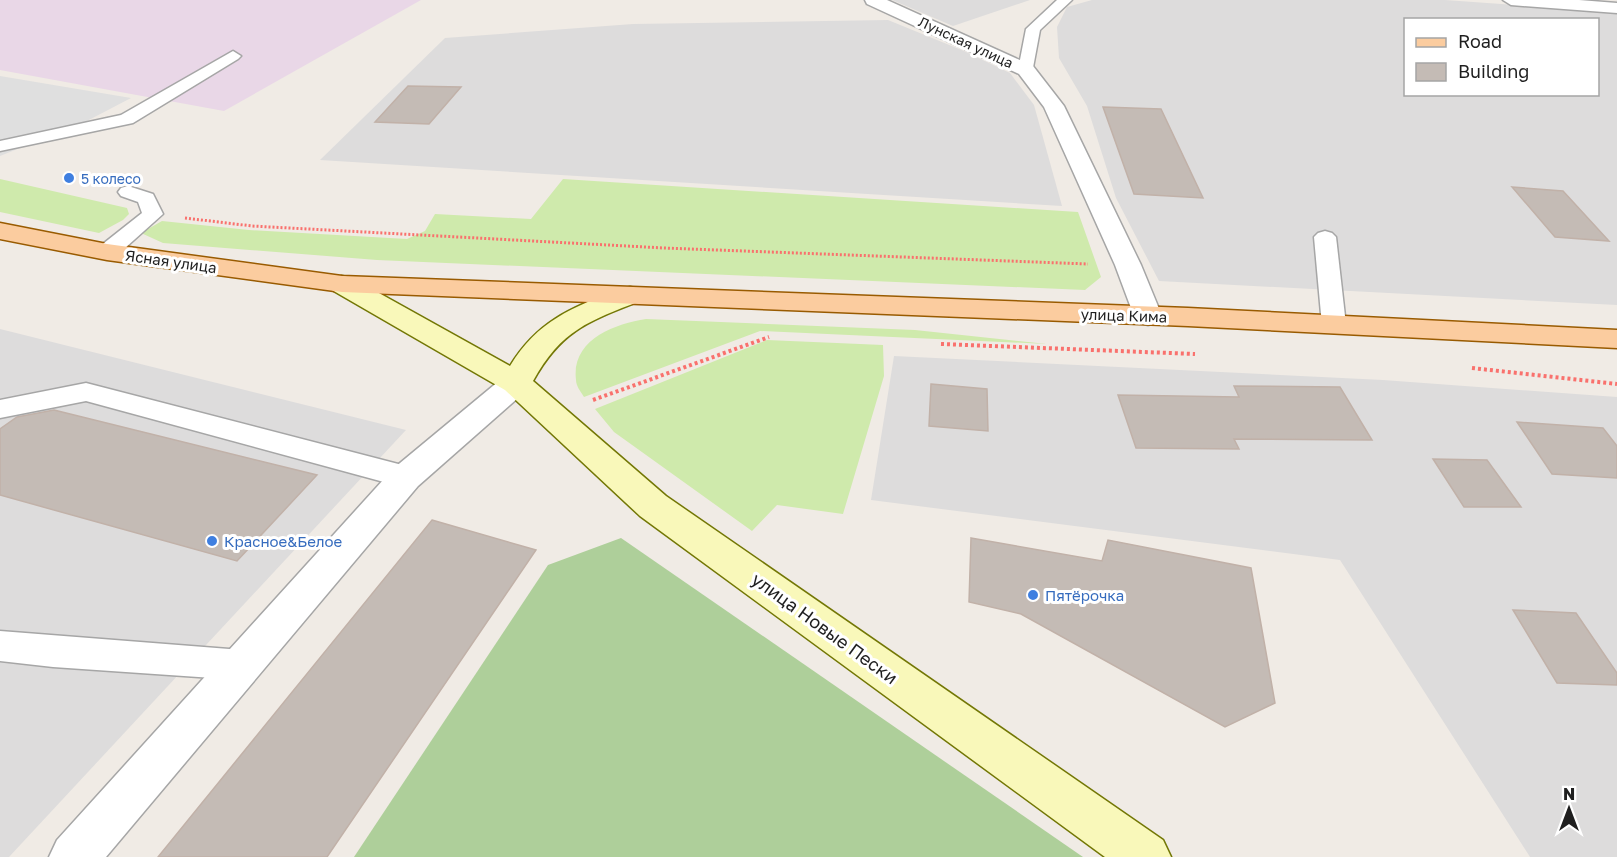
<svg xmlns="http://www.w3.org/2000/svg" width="1617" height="857" viewBox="0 0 1617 857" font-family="'Golos Text',sans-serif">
<rect width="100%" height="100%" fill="#f0ebe5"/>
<!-- residential -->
<g fill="#dddcdc" fill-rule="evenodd">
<path d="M 892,0 L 1030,0 L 953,26 Z"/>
<path d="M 1092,0 L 1445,0 L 1617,12 L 1617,305 L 1159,281 L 1116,198 L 1087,106 L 1059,58 L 1057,27 L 1067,7 ZM 1406,20 L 1598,20 L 1598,94 L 1406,94 Z"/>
<path d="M 888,20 L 964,51 L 1010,73 L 1034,105 L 1062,206 L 320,160 L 445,38 L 633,24 Z"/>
<path d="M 0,329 L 406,430 L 9,857 L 0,857 Z"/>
<path d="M 894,356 L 1383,380 L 1617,397 L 1617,857 L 1530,857 L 1340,560 L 871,500 Z"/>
</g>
<!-- industrial -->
<path fill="#e9d7e7" d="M 0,0 L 421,0 L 224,111 L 0,70 Z"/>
<!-- grass -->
<g fill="#cfeaac">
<path d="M 0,179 L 127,208 L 129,214 L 123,220 L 99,233 L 0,212 Z"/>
<path d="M 563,179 L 1078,212 L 1101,277 L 1085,290 L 377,260 L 163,243 L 141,233 L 162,221 L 249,230 L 407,239 L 425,231 L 435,214 L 531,219 Z"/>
<path d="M 646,319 L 915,330 L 1047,344 L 760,331 L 584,397 C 581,392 576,386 576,380 C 571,340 614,324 646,319 Z"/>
<path d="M 767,340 L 883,345 L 884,376 L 843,514 L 777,505 L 752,531 L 614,432 L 595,409 Z"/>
</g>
<!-- forest -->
<path fill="#aecf9a" d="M 621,538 L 1083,857 L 354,857 L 548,565 Z"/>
<!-- parking -->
<path fill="#dfdfdf" d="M 0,76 L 131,98 L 85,122 L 0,156 Z"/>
<!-- building -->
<g fill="#c4bbb5" stroke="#c1b1a8" stroke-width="1.5">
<path d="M 408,86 L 461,87 L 429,124 L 375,122 Z"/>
<path d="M 1103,107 L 1161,109 L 1203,198 L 1134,194 Z"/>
<path d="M 1512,187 L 1563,191 L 1609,241 L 1555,237 Z"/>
<path d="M 931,384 L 987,389 L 988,431 L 929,426 Z"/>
<path d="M 1234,386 L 1340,387 L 1372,440 L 1234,439 L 1239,449 L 1136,448 L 1118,395 L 1239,397 Z"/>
<path d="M 54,410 L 317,475 L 237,561 L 0,495 L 0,429 L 17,417 Z"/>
<path d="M 1517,422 L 1603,428 L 1617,446 L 1617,478 L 1552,474 Z"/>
<path d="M 1433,459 L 1487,460 L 1521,507 L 1464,507 Z"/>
<path d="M 432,520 L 536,550 L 327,857 L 158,857 Z"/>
<path d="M 971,538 L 1102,561 L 1108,540 L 1251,568 L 1275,703 L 1225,727 L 1021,614 L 969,602 Z"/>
<path d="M 1513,610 L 1576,613 L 1617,673 L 1617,685 L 1557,683 Z"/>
</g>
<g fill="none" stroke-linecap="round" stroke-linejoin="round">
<!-- service casing -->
<g stroke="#a6a6a6" stroke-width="3">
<g id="service">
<path d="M 1057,0 L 1072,0 L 1040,30 L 1032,73 L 1020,73 L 1018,70 L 1026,29 Z"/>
<path d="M 233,51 L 241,56 L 238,59 L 133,123 L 0,151 L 0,141 L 121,115 Z"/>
<path d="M 128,186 L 153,194 L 163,214 L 115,257 L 107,258 L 99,257 L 96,252 L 99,247 L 142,213 L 138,202 L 121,196 L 118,192 L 121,188 Z"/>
<path d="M 1325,231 L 1332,233 L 1336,237 L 1346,325 L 1342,330 L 1334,332 L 1326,330 L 1322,325 L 1314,237 L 1318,233 Z"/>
<path d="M 86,383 L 406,466 L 416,469 L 420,477 L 416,485 L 406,488 L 86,401 L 0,418 L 0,400 Z"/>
<path d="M 0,631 L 242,650 L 254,654 L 259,665 L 254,676 L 242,680 L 53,667 L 0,661 Z"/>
</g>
</g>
<!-- minor casing -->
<g stroke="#a6a6a6" stroke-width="3">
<g id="minor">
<path d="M 865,0 L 887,0 L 1033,66 L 1064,106 L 1141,265 L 1162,316 L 1158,322 L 1148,325 L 1138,322 L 1134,316 L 1115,265 L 1044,107 L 1019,74 L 867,4 Z"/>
<path d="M 1503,0 L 1579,0 L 1617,3 L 1617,13 L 1511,5 Z"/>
<path d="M 516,373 L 527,376 L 532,383 L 527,390 L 418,486 L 106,857 L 49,857 L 57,840 L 394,468 L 505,376 Z"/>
</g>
</g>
<!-- secondary casing -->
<g stroke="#737705" stroke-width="3">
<path id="secondary" d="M 342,276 L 352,278 L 510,366 C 538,320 572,308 620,289 L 630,287 L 640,289 L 644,295 L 640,301 C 589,321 561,330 533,381 L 666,496 L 1163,840 L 1171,857 L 1105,857 L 640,516 L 505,390 L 332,290 L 328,284 L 332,278 Z"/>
</g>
<!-- primary casing -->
<g stroke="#995b01" stroke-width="3">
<path id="primary" d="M 0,223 L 107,244 L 342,276 L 1188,308 L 1617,330 L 1617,348 L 1188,326 L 342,292 L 107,260 L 0,239 Z"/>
</g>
<!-- path-far1 -->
<path stroke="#f9716d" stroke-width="3" stroke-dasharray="2 2" stroke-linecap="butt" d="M 185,218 L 252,226 L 664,248 L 1088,264"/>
<!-- path -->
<g stroke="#f9716d" stroke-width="4" stroke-dasharray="3 3" stroke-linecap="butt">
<path d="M 941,344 L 1195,354"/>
<path d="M 1472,368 L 1617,384"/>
<path d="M 593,400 L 769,337"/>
</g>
<!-- service -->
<use href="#service" fill="#fff" fill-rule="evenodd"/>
<!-- minor -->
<use href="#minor" fill="#fff" fill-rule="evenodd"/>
<!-- secondary -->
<use href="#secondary" fill="#f9f8ba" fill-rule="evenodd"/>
<!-- primary -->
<use href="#primary" fill="#fbcc9f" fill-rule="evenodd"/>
</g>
<!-- markers -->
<g fill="#3f7fe0" stroke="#fff" stroke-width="2">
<circle cx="69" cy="178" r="6"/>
<circle cx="212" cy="541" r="6"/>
<circle cx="1033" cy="595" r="6"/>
</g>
<g text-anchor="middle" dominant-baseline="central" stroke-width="6" stroke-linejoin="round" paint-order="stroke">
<!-- far-street labels -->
<g font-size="14" fill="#1f1f1f" stroke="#fff">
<text transform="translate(966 42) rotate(25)">Лунская улица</text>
</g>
<!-- far-shop labels -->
<g font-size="14" fill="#366cbe" stroke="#fff" text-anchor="start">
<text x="81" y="178">5 колесо</text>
</g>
<!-- street labels -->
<g font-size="15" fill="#1f1f1f" stroke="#fff">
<text transform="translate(171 261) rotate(8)">Ясная улица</text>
<text transform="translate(1124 315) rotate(2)">улица Кима</text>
</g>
<!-- shop labels -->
<g font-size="15" fill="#366cbe" stroke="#fff" text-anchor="start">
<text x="224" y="541">Красное&amp;Белое</text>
<text x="1045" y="595">Пятёрочка</text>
</g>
<!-- near-street labels -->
<g font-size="18" fill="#1f1f1f" stroke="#fff">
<text transform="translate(825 628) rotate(36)">улица Новые Пески</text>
</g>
</g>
<!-- legend -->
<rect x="1404" y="18" width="195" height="78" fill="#ffffff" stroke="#a5a5a5" stroke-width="1.5"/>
<rect x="1416" y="38" width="30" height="9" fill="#fbcc9f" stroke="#a5a5a5" stroke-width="1.5"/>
<text x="1458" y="48" font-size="18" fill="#1f1f1f">Road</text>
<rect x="1416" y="63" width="30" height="18" fill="#c4bbb5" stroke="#a5a5a5" stroke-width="1.5"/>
<text x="1458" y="78" font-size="18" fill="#1f1f1f">Building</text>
<!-- north arrow -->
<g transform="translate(1569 809)" stroke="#ffffff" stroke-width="4.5" paint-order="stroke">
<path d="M0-4.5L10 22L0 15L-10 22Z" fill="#1f1f1f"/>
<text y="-9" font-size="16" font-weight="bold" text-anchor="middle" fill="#1f1f1f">N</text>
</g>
</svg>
